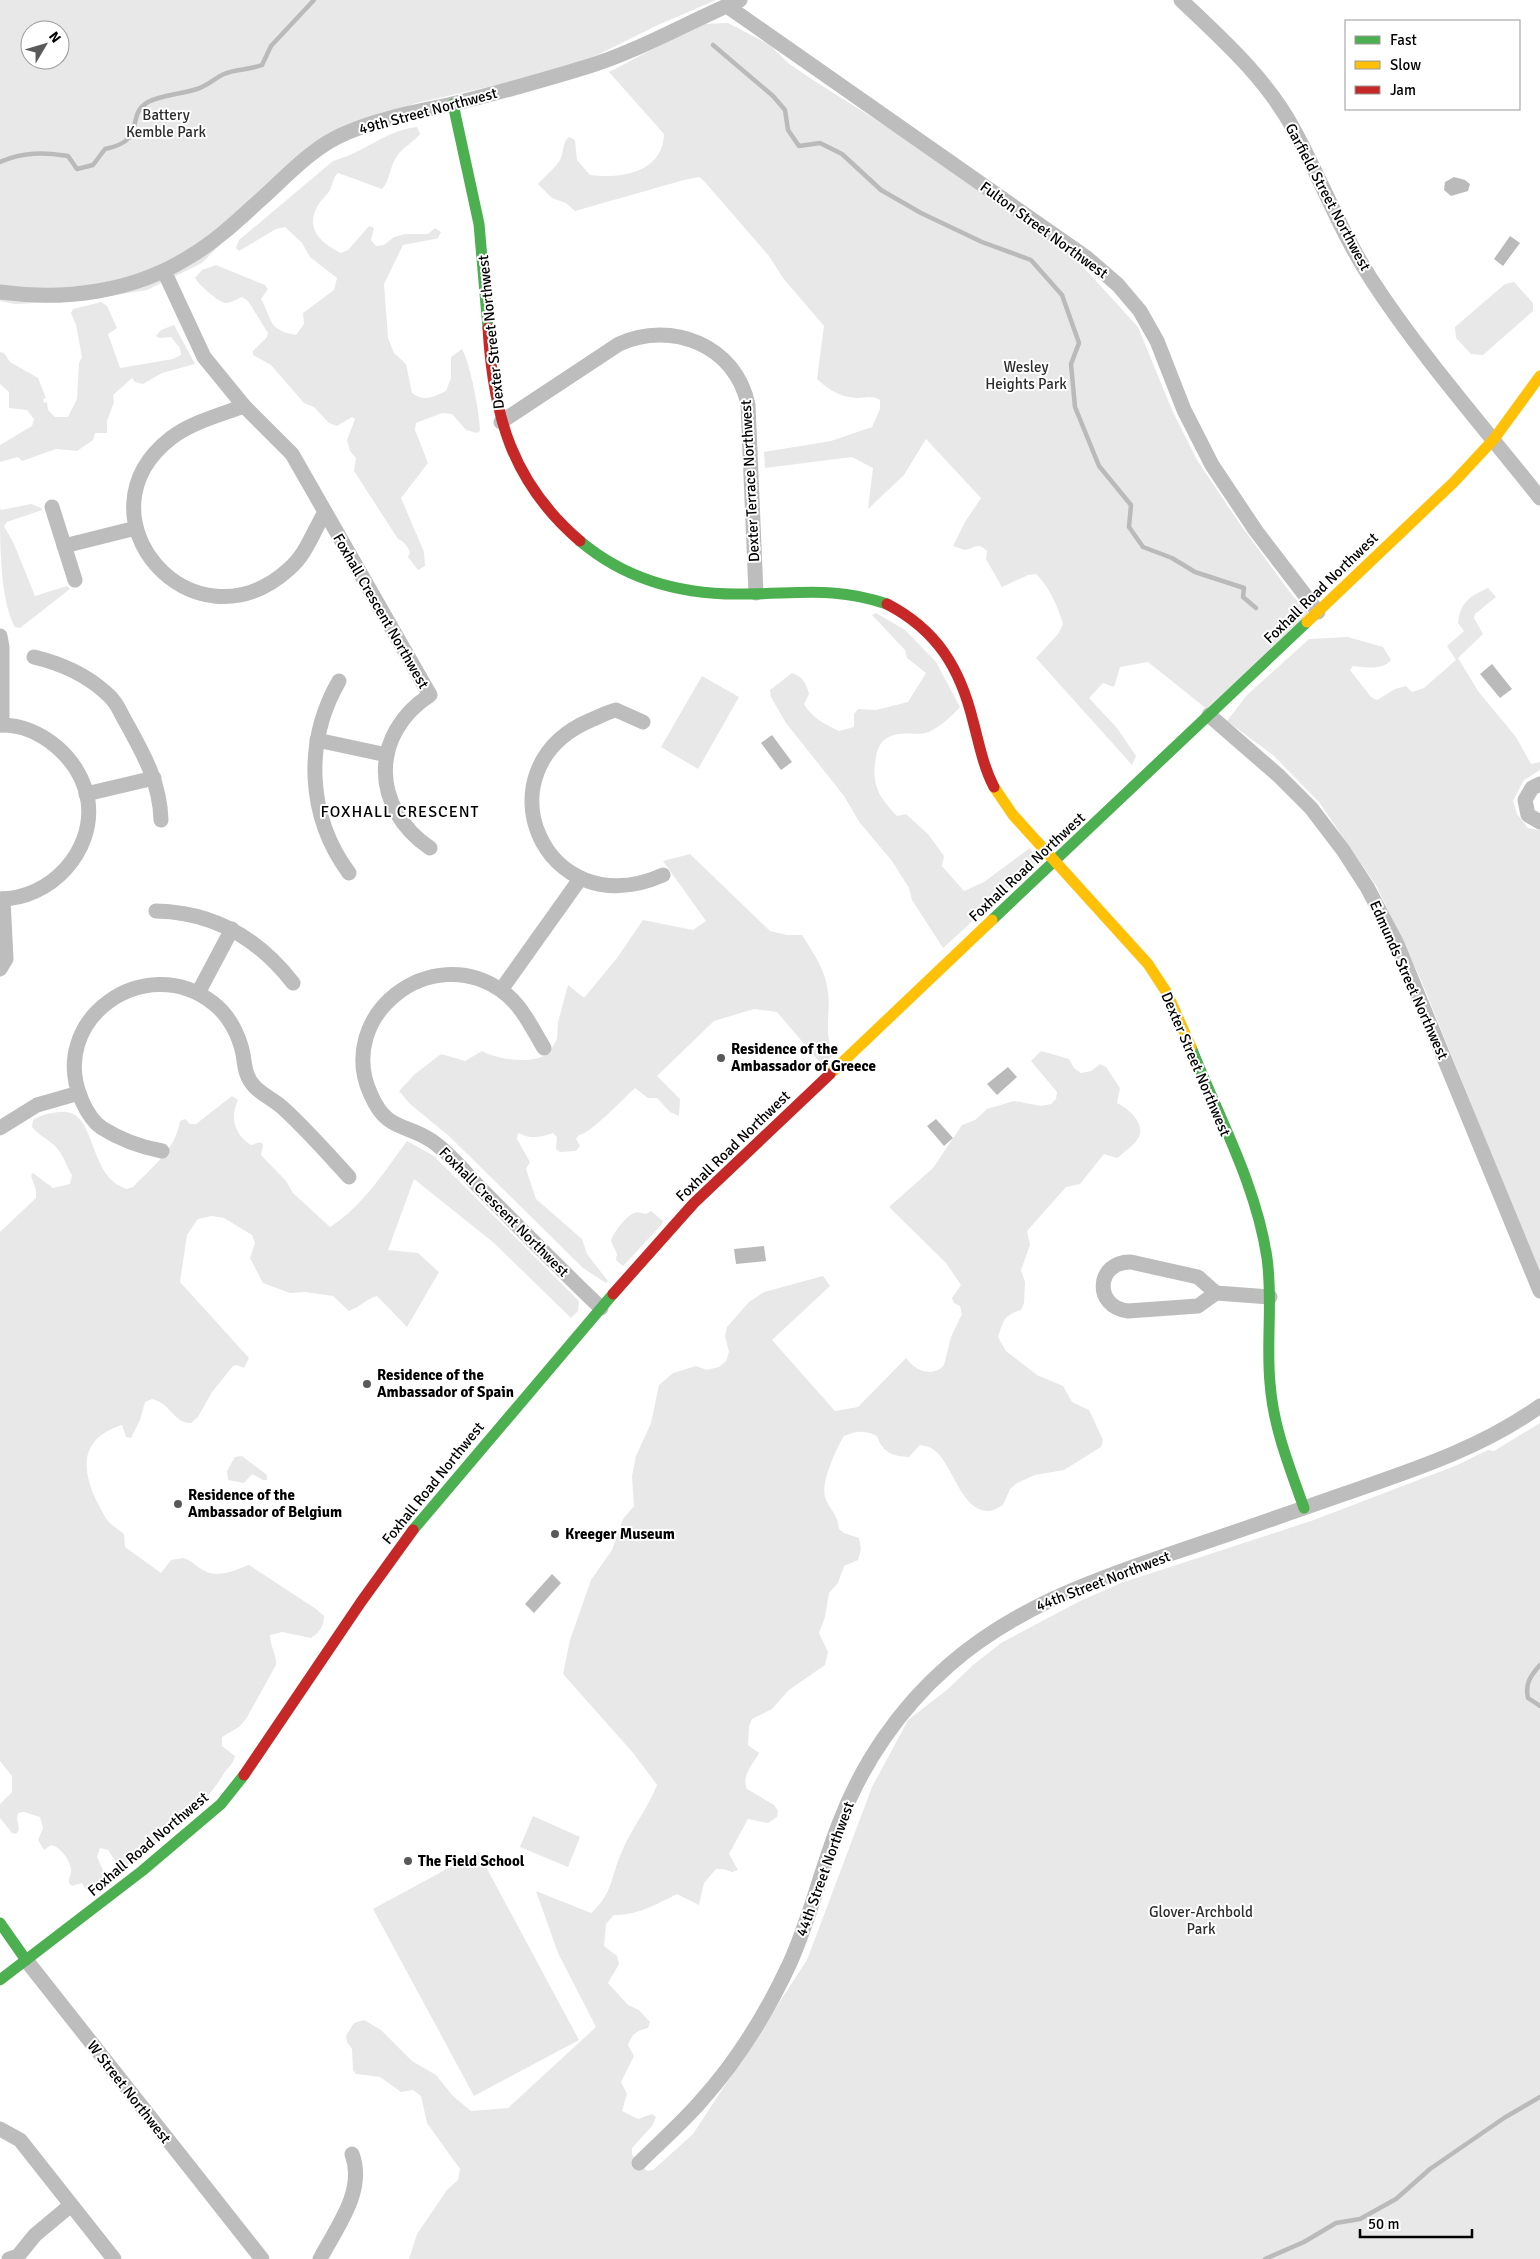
<svg xmlns="http://www.w3.org/2000/svg" width="1540" height="2259" viewBox="0 0 1540 2259" font-family="Signika,sans-serif">
<rect width="100%" height="100%" fill="#fff"/>
<!-- green -->
<g fill="#e8e8e8" fill-rule="evenodd">
<path d="M 0,0 L 716,0 L 658,25 L 569,69 L 416,103 L 327,137 L 202,263 L 147,290 L 79,301 L 15,304 L 0,301 ZM 30,30 L 60,30 L 60,60 L 30,60 Z"/>
<path d="M 728,23 L 770,45 L 788,63 L 813,80 L 930,154 L 1075,258 L 1138,327 L 1172,410 L 1197,460 L 1240,524 L 1292,595 L 1314,619 L 1208,710 L 1148,662 L 1120,667 L 1114,687 L 1103,683 L 1089,698 L 1117,728 L 1136,756 L 1132,765 L 1036,658 L 1058,634 L 1063,624 C 1058,607 1049,586 1036,574 L 1028,575 L 1002,587 L 986,559 L 987,551 C 978,542 976,547 965,550 L 953,546 L 965,522 L 981,498 L 926,439 L 904,475 L 868,509 L 873,468 L 852,457 L 765,468 L 764,452 L 831,441 L 872,427 L 880,409 L 880,400 C 871,395 866,398 857,398 C 840,397 829,390 817,379 L 824,326 L 783,278 L 769,256 L 704,181 L 699,177 L 684,180 L 575,211 L 566,203 L 552,198 L 538,184 C 545,176 555,168 560,160 C 564,153 562,142 569,137 L 575,140 L 577,160 L 590,175 C 620,179 663,173 664,134 L 609,72 L 701,24 Z"/>
<path d="M 417,127 L 420,134 C 414,142 403,147 397,156 C 389,167 391,179 382,189 L 338,173 C 333,177 333,184 330,190 C 326,197 319,201 316,209 C 306,231 323,244 341,253 L 348,250 L 369,226 L 374,228 L 371,240 L 376,246 L 384,245 L 394,237 L 405,234 L 428,234 L 435,228 L 441,232 L 438,238 L 435,239 L 403,245 L 384,284 L 388,338 L 394,353 L 406,364 L 412,393 C 424,402 434,397 446,391 L 451,378 L 451,357 L 462,349 C 470,362 480,415 480,431 L 477,433 L 466,430 L 452,414 L 442,413 L 416,423 L 415,430 L 428,463 L 401,498 L 424,552 L 425,566 L 418,570 L 408,557 L 410,552 C 407,546 404,541 398,539 L 354,471 L 356,458 L 350,451 L 347,440 L 355,419 L 352,417 L 337,426 L 329,423 L 314,407 L 304,403 L 271,365 L 253,355 L 253,351 L 267,337 L 268,333 L 248,301 L 242,297 C 237,299 231,303 226,303 C 219,303 198,284 195,278 L 202,270 L 216,265 L 265,285 L 268,289 L 261,299 C 273,321 268,330 296,335 L 304,324 L 303,313 L 334,290 L 337,278 L 310,257 L 302,243 L 285,227 L 276,229 L 239,251 L 236,248 L 239,240 L 333,161 C 364,153 386,130 417,127 Z"/>
<path d="M 1514,282 L 1533,303 L 1533,311 L 1483,355 L 1471,354 L 1456,338 L 1455,327 L 1505,284 Z"/>
<path d="M 101,302 L 107,306 L 117,328 L 108,334 L 120,368 L 173,359 L 181,355 L 180,348 L 171,337 L 159,338 L 156,336 L 161,330 L 174,325 L 195,364 L 162,373 L 143,384 L 135,382 L 132,378 L 113,395 L 114,402 L 107,421 L 107,433 L 95,433 L 93,440 L 77,451 L 56,449 L 22,461 L 18,457 L 0,462 L 0,445 L 32,426 L 34,419 L 27,410 L 9,408 L 9,392 L 0,384 L 0,352 L 4,353 L 10,362 L 38,378 L 46,398 L 43,399 L 44,403 L 47,402 L 48,410 L 55,417 L 68,417 L 77,399 L 79,363 L 82,357 L 76,325 L 71,313 L 73,309 Z"/>
<path d="M 31,504 L 41,508 L 42,510 L 7,522 L 4,526 L 14,544 L 35,596 L 67,586 L 70,589 L 20,628 L 15,627 C 0,601 0,542 0,508 L 1,510 Z"/>
<path d="M 1488,588 L 1496,597 L 1475,614 L 1474,618 L 1483,634 L 1458,658 L 1478,691 L 1516,737 L 1531,764 L 1540,762 L 1540,770 L 1524,780 L 1513,801 L 1517,814 L 1528,828 L 1540,830 L 1540,1275 L 1421,980 L 1377,887 L 1319,802 L 1274,756 L 1227,721 L 1247,695 L 1309,639 L 1348,637 L 1383,647 L 1391,660 C 1382,671 1365,667 1353,666 L 1350,670 L 1371,697 L 1377,700 L 1395,689 L 1406,686 L 1412,692 L 1424,688 L 1456,660 L 1447,646 L 1464,631 L 1458,623 C 1460,602 1470,596 1488,588 Z"/>
<path d="M 876,613 L 905,630 L 936,662 L 960,707 C 952,716 940,727 929,732 C 918,736 903,731 891,736 C 882,739 877,748 876,757 C 871,783 878,797 897,816 L 906,814 L 928,834 L 944,856 L 942,866 L 964,891 L 984,882 L 1030,848 L 1039,861 L 943,948 L 912,900 L 909,888 L 892,861 L 860,823 L 844,796 L 786,723 L 771,697 L 770,690 L 792,673 C 803,677 806,683 809,694 L 804,704 C 811,717 826,725 839,731 L 854,727 L 854,714 L 858,709 L 876,710 L 908,702 L 926,673 L 907,658 L 905,650 L 872,615 Z"/>
<path d="M 702,676 L 739,697 L 698,769 L 661,747 Z"/>
<path d="M 690,854 L 770,931 L 787,935 L 802,935 C 813,952 826,971 828,992 C 831,1013 823,1035 834,1054 L 823,1066 L 777,1012 L 754,1009 L 714,1021 L 657,1076 L 680,1099 L 679,1116 L 670,1112 L 657,1098 L 648,1098 L 635,1088 C 624,1098 590,1134 579,1135 L 576,1139 L 580,1146 L 576,1151 L 560,1152 L 556,1149 L 557,1137 L 553,1133 C 539,1138 531,1139 518,1133 L 517,1139 L 530,1162 L 526,1169 L 536,1199 L 582,1239 L 587,1254 L 608,1281 L 606,1283 L 583,1268 L 449,1136 L 410,1104 L 399,1091 L 415,1074 L 441,1054 L 465,1061 L 482,1051 C 499,1060 532,1065 549,1053 L 557,1039 L 558,1022 L 568,985 L 584,998 L 617,958 L 643,920 L 693,930 L 706,921 L 663,861 Z"/>
<path d="M 1041,1051 L 1069,1059 L 1074,1068 L 1081,1073 L 1091,1071 L 1100,1064 L 1106,1067 L 1120,1088 L 1117,1103 C 1129,1109 1148,1125 1137,1140 C 1133,1146 1125,1151 1120,1156 L 1117,1158 L 1104,1154 L 1080,1184 L 1066,1187 L 1027,1231 L 1030,1245 L 1021,1270 L 1025,1282 L 1024,1303 L 1021,1310 C 1003,1316 1004,1320 998,1337 L 1006,1351 L 1037,1375 L 1063,1386 L 1072,1402 L 1089,1410 L 1103,1440 L 1101,1447 L 1064,1470 L 1035,1475 L 1017,1483 L 1010,1489 L 1003,1505 C 999,1507 993,1511 989,1511 C 961,1512 953,1464 934,1450 C 931,1447 924,1446 920,1445 L 909,1457 C 892,1456 883,1453 877,1436 C 864,1430 857,1431 844,1436 C 836,1449 821,1482 825,1497 C 829,1509 838,1514 839,1529 L 844,1533 L 859,1538 L 861,1549 L 858,1560 L 844,1566 L 838,1583 L 829,1593 L 825,1617 L 819,1633 L 828,1652 L 825,1665 L 789,1690 L 772,1709 L 752,1719 L 749,1726 L 748,1745 L 759,1753 C 753,1764 741,1776 747,1789 L 774,1805 L 778,1811 L 777,1817 L 768,1823 L 748,1819 L 729,1854 L 738,1870 L 732,1872 L 723,1869 L 716,1869 L 704,1883 L 699,1905 L 677,1894 C 657,1904 636,1916 614,1915 L 606,1924 L 604,1946 L 617,1956 L 619,1964 L 608,1983 L 628,2005 L 639,2010 L 650,2022 L 648,2028 C 636,2031 632,2034 628,2045 L 634,2056 L 621,2082 L 627,2094 L 622,2111 L 638,2119 L 652,2114 L 656,2117 L 652,2126 L 632,2148 L 632,2155 L 647,2171 L 653,2170 L 693,2134 L 807,1960 L 872,1787 L 908,1720 L 948,1689 L 973,1665 L 1001,1643 L 1078,1602 L 1121,1583 L 1311,1521 L 1455,1466 L 1488,1450 L 1494,1451 L 1540,1423 L 1540,2259 L 409,2259 L 417,2234 L 447,2190 L 458,2180 L 460,2169 L 427,2123 L 421,2096 L 413,2090 L 401,2092 L 380,2077 L 356,2074 L 353,2070 L 352,2049 L 347,2042 L 346,2036 L 354,2023 L 364,2020 L 381,2030 L 412,2061 L 436,2075 L 453,2096 L 471,2111 L 508,2108 L 596,2027 L 558,1953 L 536,1891 L 591,1913 C 613,1894 611,1875 622,1851 C 632,1828 648,1808 657,1785 L 634,1754 L 563,1674 L 570,1640 L 591,1580 L 612,1550 L 623,1519 L 634,1506 L 632,1476 L 636,1456 L 651,1423 L 659,1385 L 673,1373 L 696,1366 L 707,1370 L 719,1367 L 726,1361 L 729,1352 L 725,1336 L 727,1327 L 749,1302 L 764,1292 L 823,1276 L 830,1286 L 772,1340 L 835,1411 L 858,1407 L 906,1358 C 914,1369 927,1376 940,1369 L 944,1365 L 951,1337 L 962,1314 L 960,1306 L 954,1303 L 952,1298 L 961,1285 L 946,1263 L 889,1207 L 933,1168 L 962,1125 L 975,1120 L 987,1109 L 1014,1101 L 1041,1106 L 1051,1104 L 1056,1099 L 1057,1092 L 1031,1061 Z"/>
<path d="M 232,1096 L 238,1100 C 230,1117 234,1135 251,1145 L 261,1142 L 263,1145 L 261,1155 L 286,1181 L 293,1193 L 330,1227 C 363,1206 384,1172 407,1141 L 434,1156 L 579,1301 L 578,1311 L 571,1318 L 494,1243 L 414,1179 L 388,1250 L 418,1253 L 439,1272 L 407,1327 L 377,1296 C 366,1299 360,1307 349,1311 L 333,1296 L 305,1292 L 290,1293 L 263,1283 L 250,1258 L 255,1243 L 252,1235 L 224,1218 L 212,1216 L 198,1219 L 187,1235 L 180,1282 L 249,1358 L 244,1368 L 237,1365 L 233,1366 L 212,1392 L 198,1417 L 191,1423 C 173,1423 171,1403 152,1399 L 145,1402 L 140,1420 L 131,1438 L 126,1437 L 122,1425 C 81,1438 80,1467 97,1502 C 101,1508 104,1517 109,1522 C 113,1526 119,1530 124,1534 L 125,1547 L 161,1573 L 171,1560 L 183,1558 C 191,1560 196,1566 203,1570 C 218,1579 235,1570 249,1565 L 316,1609 L 324,1616 C 324,1626 320,1632 311,1638 L 282,1632 L 270,1635 C 270,1646 277,1655 276,1665 L 246,1719 L 239,1727 L 222,1737 L 222,1746 L 235,1756 C 233,1765 227,1768 223,1775 C 200,1813 158,1840 125,1867 L 118,1865 L 108,1850 L 100,1848 L 97,1857 L 103,1870 L 103,1877 L 90,1890 L 86,1890 L 82,1883 L 72,1886 L 69,1883 C 68,1878 71,1876 71,1871 C 71,1861 61,1847 51,1845 L 44,1850 L 38,1840 L 43,1828 L 40,1817 L 24,1812 L 18,1813 L 17,1818 L 19,1830 L 16,1834 L 12,1833 L 0,1818 L 0,1804 L 12,1792 L 12,1776 L 0,1761 L 0,1232 L 36,1198 L 36,1190 L 31,1176 L 33,1173 L 53,1188 L 70,1184 L 72,1175 C 67,1168 66,1161 61,1154 C 54,1141 41,1138 32,1127 L 33,1120 C 40,1115 50,1113 59,1112 C 99,1107 85,1176 127,1189 L 133,1187 C 152,1167 176,1149 180,1121 L 185,1119 L 190,1124 L 196,1124 Z"/>
<path d="M 651,1211 L 663,1221 L 662,1224 L 623,1266 L 616,1260 L 617,1254 L 611,1241 C 613,1233 626,1216 634,1213 C 638,1212 642,1213 646,1214 Z"/>
<path d="M 242,1456 L 267,1475 L 267,1480 L 263,1480 L 252,1474 L 244,1483 L 228,1480 L 227,1471 L 235,1457 Z"/>
<path d="M 533,1816 L 580,1837 L 568,1867 L 520,1847 Z"/>
<path d="M 478,1852 L 579,2040 L 474,2096 L 373,1909 Z"/>
</g>
<!-- water -->
<g fill="#bababa">
<path d="M 1454,177 L 1465,180 L 1470,184 L 1468,191 L 1451,196 L 1444,190 L 1445,182 Z"/>
<path d="M 1510,236 L 1520,243 L 1503,266 L 1494,259 Z"/>
<path d="M 1492,664 L 1512,689 L 1500,698 L 1480,674 Z"/>
<path d="M 772,735 L 792,762 L 781,770 L 761,743 Z"/>
<path d="M 1008,1067 L 1017,1077 L 997,1095 L 987,1084 Z"/>
<path d="M 936,1119 L 953,1138 L 944,1146 L 927,1126 Z"/>
<path d="M 764,1246 L 766,1261 L 736,1264 L 734,1249 Z"/>
<path d="M 552,1574 L 561,1583 L 534,1613 L 525,1604 Z"/>
</g>
<g fill="none" stroke-linecap="round" stroke-linejoin="round">
<!-- stream -->
<g stroke="#bababa" stroke-width="4.5">
<path d="M 713,45 L 773,96 L 785,110 L 788,130 L 799,146 L 820,143 L 842,154 L 881,190 L 921,213 L 982,242 L 1031,260 L 1062,295 L 1079,343 L 1071,364 L 1075,407 L 1099,466 L 1131,505 L 1129,527 L 1143,547 L 1172,558 L 1195,572 L 1244,588 L 1243,597 L 1256,608"/>
<path d="M 0,162 C 23,152 43,152 68,156 L 77,169 L 93,165 L 105,149 C 149,140 124,116 148,102 C 162,95 182,94 197,89 C 207,86 215,78 224,74 C 235,69 250,70 262,65 L 271,46 L 314,0"/>
<path d="M 1540,1665 C 1530,1676 1525,1684 1528,1698 L 1540,1706"/>
<path d="M 1265,2259 L 1304,2242 L 1336,2223 L 1360,2219 L 1396,2199 L 1430,2169 L 1504,2118 L 1540,2097"/>
</g>
<!-- street -->
<g stroke="#bdbdbd" stroke-width="15">
<path d="M 1181,0 C 1222,39 1265,77 1293,128 C 1320,177 1340,231 1371,279 C 1421,356 1483,426 1540,498"/>
<path d="M 727,6 L 1087,258 L 1118,285 L 1140,311 L 1157,341 L 1184,410 L 1212,465 L 1256,531 L 1318,612"/>
<path d="M 164,271 L 204,357 L 244,406 L 292,454 L 430,695 C 370,734 371,808 430,848"/>
<path d="M 0,292 C 64,301 134,292 189,257 C 215,242 237,221 259,201 C 286,177 312,147 346,133 C 380,118 417,112 452,104 C 496,94 539,81 583,68 C 637,52 688,22 740,0"/>
<path d="M 244,406 C 220,415 192,422 171,438 C 71,516 193,656 289,569 C 307,553 313,532 325,512"/>
<path d="M 501,422 L 619,344 C 671,320 736,345 748,405 L 756,593"/>
<path d="M 52,507 L 75,580"/>
<path d="M 64,546 L 136,528"/>
<path d="M 0,636 L 2,647 L 2,725"/>
<path d="M 34,657 C 59,663 85,674 105,692 C 114,699 118,707 123,717 C 141,750 160,780 161,820"/>
<path d="M 339,681 C 304,742 307,816 349,873"/>
<path d="M 1209,715 L 1279,776 L 1311,808 L 1343,850 L 1367,887 L 1397,944 L 1540,1291"/>
<path d="M 643,722 L 616,710 C 607,712 599,717 591,720 C 477,768 543,928 663,875"/>
<path d="M 0,725 C 41,724 82,760 88,801 C 95,852 50,899 0,899"/>
<path d="M 317,740 L 387,755"/>
<path d="M 1540,784 L 1532,788 L 1525,800 L 1528,815 L 1540,822"/>
<path d="M 86,794 L 154,778"/>
<path d="M 156,911 C 213,912 258,938 293,983"/>
<path d="M 0,969 L 6,959 L 3,899"/>
<path d="M 501,990 L 580,879"/>
<path d="M 198,993 L 232,929"/>
<path d="M 544,1048 C 532,1028 521,1004 502,991 C 431,940 334,1016 371,1095 C 387,1132 406,1123 432,1141 C 451,1154 467,1175 483,1191 C 522,1230 561,1270 601,1308"/>
<path d="M 0,1128 L 37,1105 L 79,1093"/>
<path d="M 162,1151 C 140,1147 121,1140 102,1128 C 93,1122 86,1110 82,1101 C 46,1020 145,950 213,1003 C 229,1015 239,1035 243,1054 C 245,1066 245,1076 254,1086 C 262,1095 275,1100 284,1109 C 307,1130 328,1154 349,1177"/>
<path d="M 1216,1293 L 1198,1306 L 1128,1311 C 1093,1307 1096,1261 1131,1262 L 1198,1277 L 1216,1293 L 1270,1297"/>
<path d="M 26,1960 L 262,2259"/>
<path d="M 0,2129 L 20,2140 L 114,2259"/>
<path d="M 639,2163 C 660,2142 682,2123 701,2101 C 737,2061 766,2014 789,1965 C 810,1919 821,1870 839,1824 C 862,1763 900,1708 948,1666 C 1013,1609 1090,1581 1170,1554 C 1227,1535 1284,1515 1341,1495 C 1410,1471 1480,1449 1540,1406"/>
<path d="M 9,2259 L 18,2256 L 35,2235 L 71,2205"/>
<path d="M 320,2259 C 336,2228 366,2191 352,2154"/>
</g>
<!-- fast -->
<g stroke="#4caf50" stroke-width="11">
<path d="M 453,104 L 479,224 L 488,328"/>
<path d="M 580,541 C 626,580 684,595 743,594 C 797,594 835,586 887,604"/>
<path d="M 992,920 L 1307,622"/>
<path d="M 1191,1047 C 1218,1116 1256,1184 1267,1258 C 1273,1300 1266,1342 1270,1383 C 1273,1427 1290,1468 1304,1508"/>
<path d="M 413,1530 L 613,1294"/>
<path d="M 0,1923 L 26,1960"/>
<path d="M 0,1980 L 142,1871 L 221,1804 L 244,1775"/>
</g>
<!-- slow -->
<g stroke="#ffc107" stroke-width="11">
<path d="M 1307,622 L 1454,482 L 1494,439 L 1540,376"/>
<path d="M 994,787 L 1013,815 L 1148,964 L 1167,993 L 1191,1047"/>
<path d="M 830,1074 L 992,920"/>
</g>
<!-- jam -->
<g stroke="#c62828" stroke-width="11">
<path d="M 488,328 C 493,415 512,483 580,541"/>
<path d="M 887,604 C 937,630 960,668 973,721 C 979,743 983,766 994,787"/>
<path d="M 613,1294 L 694,1203 L 830,1074"/>
<path d="M 244,1775 L 361,1602 L 413,1530"/>
</g>
</g>
<!-- markers -->
<g fill="#595959" stroke="#fff" stroke-width="2">
<circle cx="721" cy="1058" r="5"/>
<circle cx="367" cy="1384" r="5"/>
<circle cx="178" cy="1504" r="5"/>
<circle cx="555" cy="1534" r="5"/>
<circle cx="408" cy="1861" r="5"/>
</g>
<g text-anchor="middle" dominant-baseline="central" stroke-width="4" stroke-linejoin="round" paint-order="stroke">
<!-- street labels -->
<g font-size="15" fill="#000" stroke="#fff">
<text transform="translate(428 111) rotate(-15)">49th Street Northwest</text>
<text transform="translate(1328 197) rotate(62)">Garfield Street Northwest</text>
<text transform="translate(1044 230) rotate(36)">Fulton Street Northwest</text>
<text transform="translate(491 332) rotate(-96)">Dexter Street Northwest</text>
<text transform="translate(750 481) rotate(-93)">Dexter Terrace Northwest</text>
<text transform="translate(1321 588) rotate(-44)">Foxhall Road Northwest</text>
<text transform="translate(381 611) rotate(60)">Foxhall Crescent Northwest</text>
<text transform="translate(1027 867) rotate(-43)">Foxhall Road Northwest</text>
<text transform="translate(1409 980) rotate(66)">Edmunds Street Northwest</text>
<text transform="translate(1196 1064) rotate(67)">Dexter Street Northwest</text>
<text transform="translate(733 1146) rotate(-44)">Foxhall Road Northwest</text>
<text transform="translate(504 1212) rotate(45)">Foxhall Crescent Northwest</text>
<text transform="translate(433 1483) rotate(-51)">Foxhall Road Northwest</text>
<text transform="translate(1103 1581) rotate(-21)">44th Street Northwest</text>
<text transform="translate(148 1844) rotate(-40)">Foxhall Road Northwest</text>
<text transform="translate(825 1869) rotate(-70)">44th Street Northwest</text>
<text transform="translate(129 2092) rotate(52)">W Street Northwest</text>
</g>
<!-- park labels -->
<g font-size="15" fill="#2d2d2d" stroke="#fff">
<text x="166" y="115">Battery<tspan x="166" dy="17">Kemble Park</tspan></text>
<text x="1026" y="367">Wesley<tspan x="1026" dy="17">Heights Park</tspan></text>
<text x="1201" y="1912">Glover-Archbold<tspan x="1201" dy="17">Park</tspan></text>
</g>
<!-- poi labels -->
<g font-size="15" font-weight="bold" fill="#000" stroke="#fff" text-anchor="start">
<text x="731" y="1049">Residence of the<tspan x="731" dy="17">Ambassador of Greece</tspan></text>
<text x="377" y="1375">Residence of the<tspan x="377" dy="17">Ambassador of Spain</tspan></text>
<text x="188" y="1495">Residence of the<tspan x="188" dy="17">Ambassador of Belgium</tspan></text>
<text x="565" y="1534">Kreeger Museum</text>
<text x="418" y="1861">The Field School</text>
</g>
<!-- neighbourhood labels -->
<g font-size="16" letter-spacing="1" fill="#000" stroke="#fff">
<text x="400" y="812">FOXHALL CRESCENT</text>
</g>
</g>
<!-- legend -->
<rect x="1345" y="20" width="175" height="90" fill="#ffffff" stroke="#999999"/>
<rect x="1355" y="36" width="25" height="8" fill="#4caf50" stroke="#999999"/>
<text x="1390" y="45" font-size="15" fill="#000000">Fast</text>
<rect x="1355" y="61" width="25" height="8" fill="#ffc107" stroke="#999999"/>
<text x="1390" y="70" font-size="15" fill="#000000">Slow</text>
<rect x="1355" y="86" width="25" height="8" fill="#c62828" stroke="#999999"/>
<text x="1390" y="95" font-size="15" fill="#000000">Jam</text>
<!-- north arrow -->
<g transform="translate(45 45) rotate(52)"><circle r="24" fill="#ffffff" stroke="#999999"/>
<path d="M0-4L9 19L0 12L-9 19Z" fill="#595959"/>
<text y="-8" font-size="14" font-weight="bold" text-anchor="middle" fill="#000000">N</text>
</g>
<!-- scale -->
<path d="M1360 2229v8h112v-8" fill="none" stroke="#000000" stroke-width="2.5"/>
<text x="1368" y="2229" font-size="15" fill="#000000" stroke="#ffffff" stroke-width="4" paint-order="stroke">50 m</text>
</svg>
